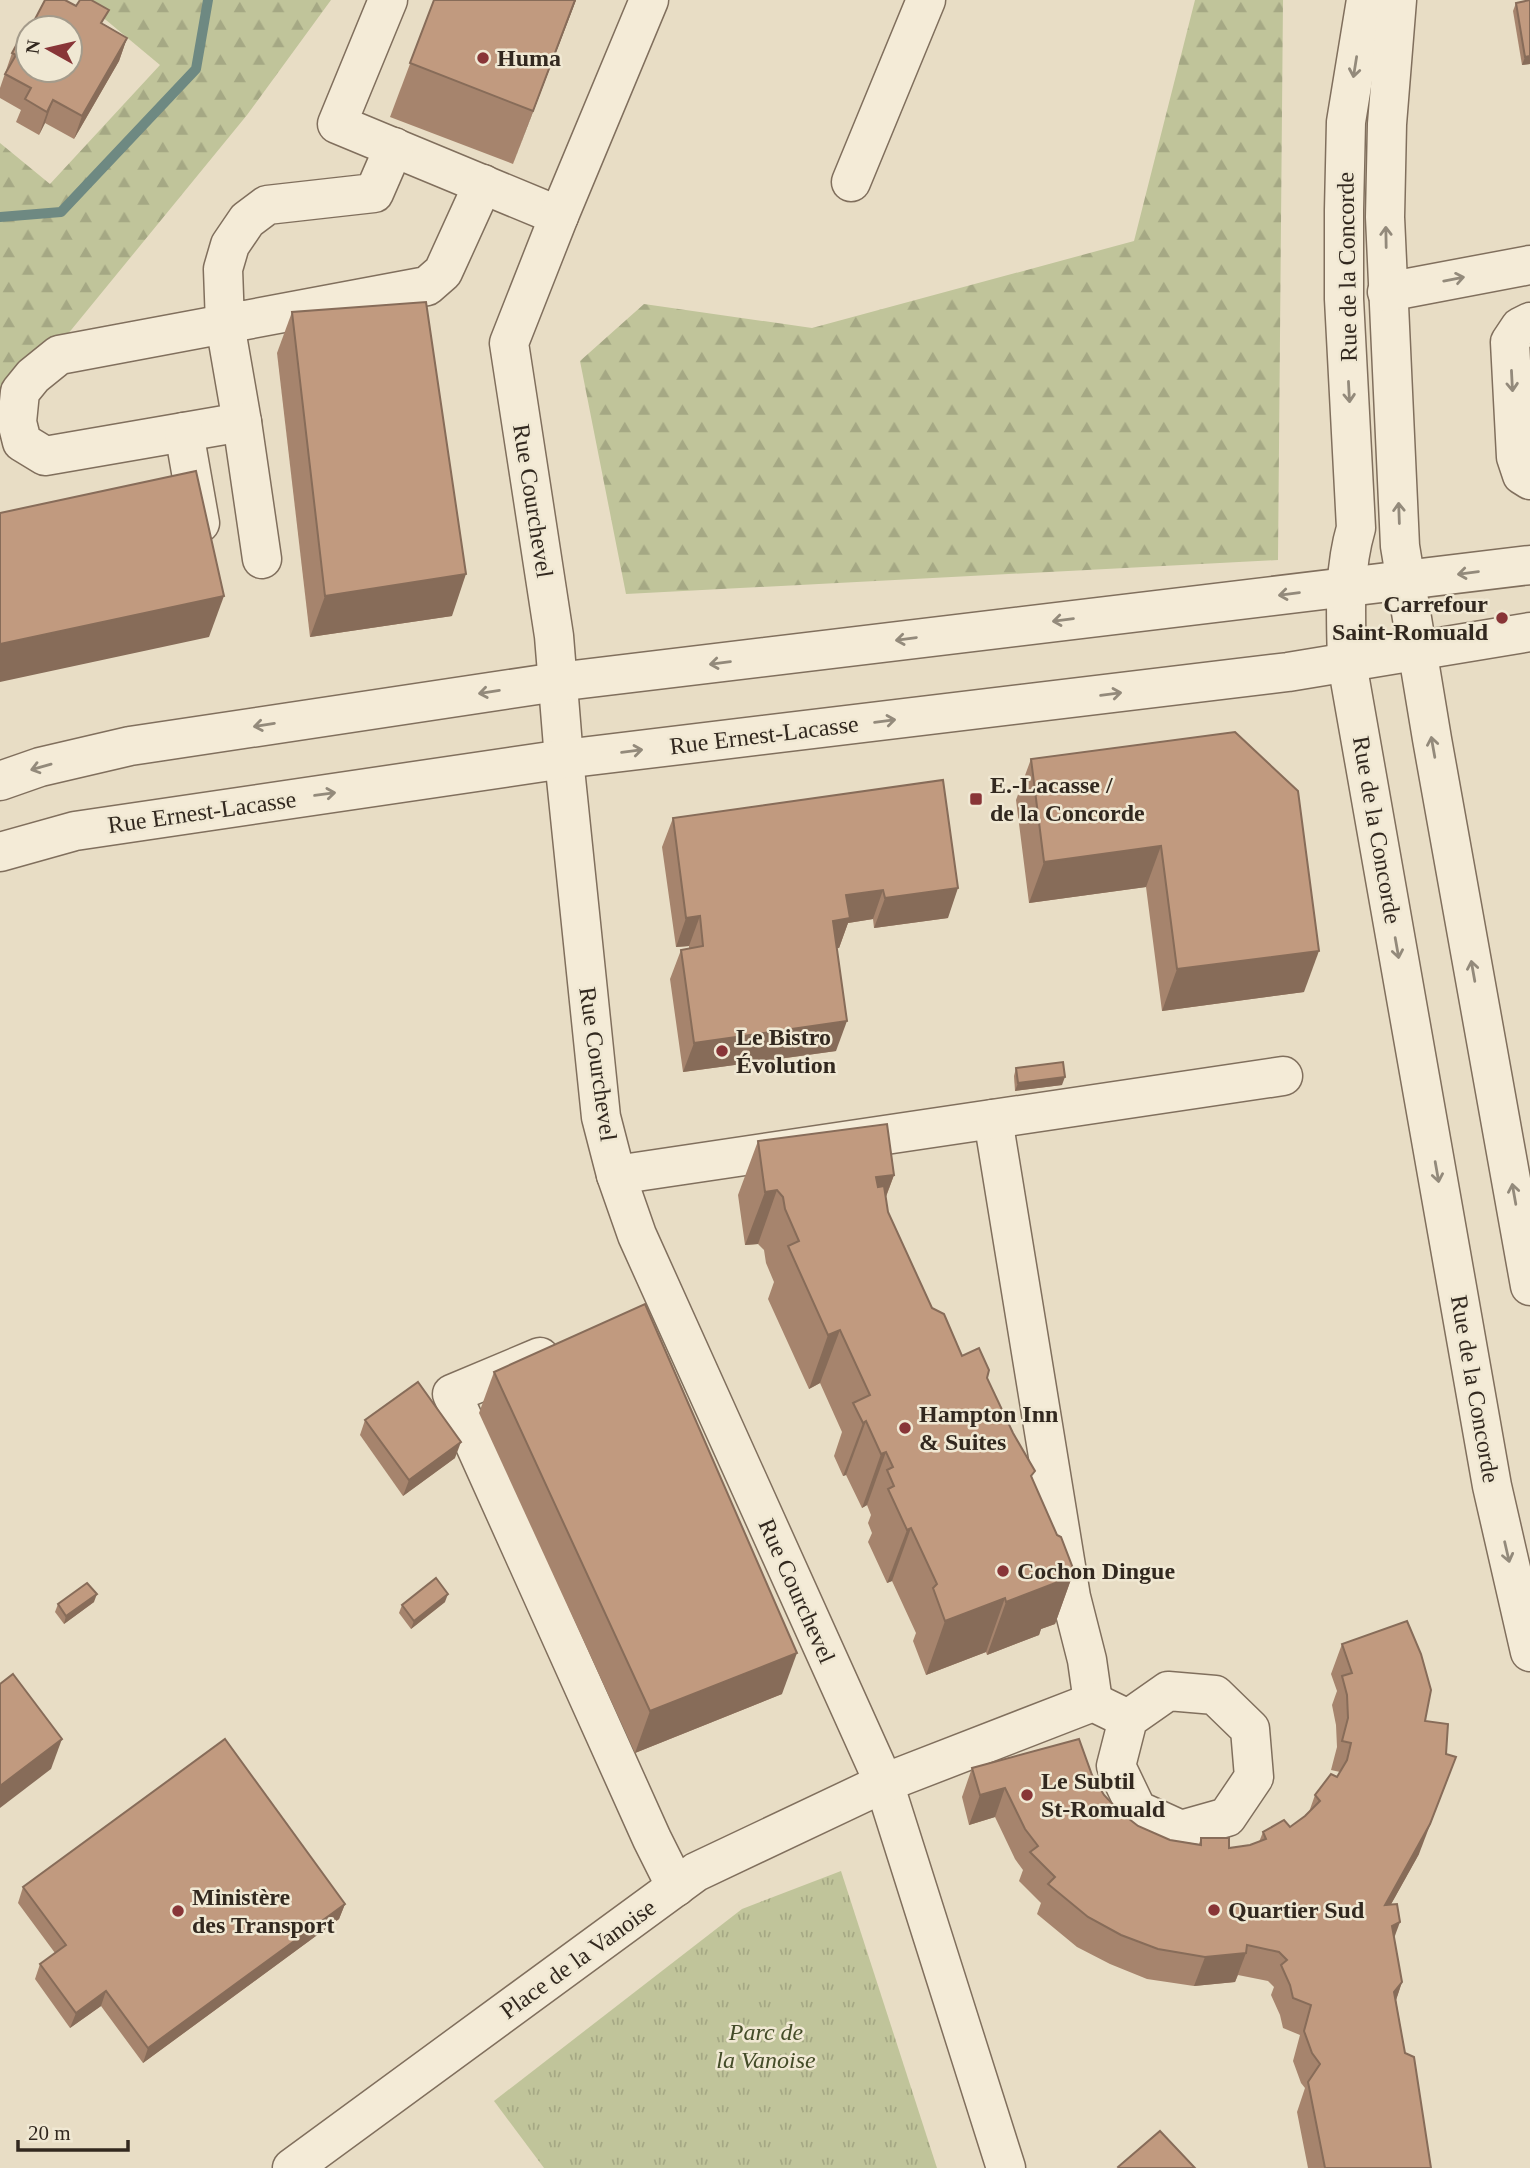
<svg xmlns="http://www.w3.org/2000/svg" width="1530" height="2168" viewBox="0 0 1530 2168" font-family="Georgia,serif">
<defs>
<pattern id="grass-tufts" width="24" height="20" patternUnits="userSpaceOnUse" patternTransform="scale(1.75)"><rect width="24" height="20" fill="#c0c49a"/><path d="M3 7l-1-3M5 7V3M7 7l1-3M15 17l-1-3M17 17v-4M19 17l1-3" fill="none" stroke="#a5a884"/></pattern>
<pattern id="forest-firs" width="22" height="20" patternUnits="userSpaceOnUse" patternTransform="scale(1.75)"><rect width="22" height="20" fill="#c0c49a"/><path d="M5 1l3.5 6h-7zM16 11l3.5 6h-7z" fill="#a5a884"/></pattern>
</defs>
<rect width="100%" height="100%" fill="#e8ddc5"/>
<!-- grass -->
<path fill="url(#grass-tufts)" d="M 841,1871 L 937,2168 L 544,2168 L 494,2101 L 742,1909 Z"/>
<!-- forest -->
<g fill="url(#forest-firs)">
<path d="M 82,0 L 331,0 L 247,115 L 0,417 L 0,143 L 50,184 L 160,65 Z"/>
<path d="M 1195,0 L 1283,0 L 1278,560 L 626,594 L 580,361 L 644,304 L 812,328 L 1134,241 Z"/>
</g>
<g fill="none" stroke-linecap="round" stroke-linejoin="round">
<!-- stream -->
<path stroke="#6e8982" stroke-width="10" d="M 0,217 L 61,212 L 196,69 L 208,0"/>
<!-- minor casing -->
<g stroke="#806f5d" stroke-width="41">
<g id="minor">
<path d="M 388,0 L 337,124 L 559,216"/>
<path d="M 649,0 L 559,216 L 509,343 L 554,636 L 564,759 L 601,1117 L 616,1175 L 637,1235 L 884,1783 L 1006,2168"/>
<path d="M 1366,0 L 1346,122 L 1344,210 L 1344,299 L 1356,528 C 1343,572 1346,617 1347,663 L 1492,1486 L 1530,1652"/>
<path d="M 1397,0 L 1387,124 L 1385,217 L 1400,546 L 1432,739 L 1530,1286"/>
<path d="M 394,147 L 374,193 L 267,205 L 247,220 L 230,245 L 223,269 L 225,324 L 242,422 L 45,456 L 22,442 L 17,422 L 20,392 L 33,376 L 59,355 L 427,286 L 443,272 L 483,184"/>
<path d="M 851,182 L 926,0"/>
<path d="M 1387,292 L 1530,265"/>
<path d="M 1530,322 L 1520,327 L 1510,342 L 1516,457 L 1522,475 L 1530,480"/>
<path d="M 242,422 L 262,559"/>
<path d="M 184,432 L 200,523"/>
<path d="M 0,781 L 40,767 L 130,746 L 557,682 L 1530,565"/>
<path d="M 0,852 L 75,831 L 564,759 L 1288,672 L 1530,632"/>
<path d="M 993,1119 L 1071,1597 L 1087,1660 L 1093,1702"/>
<path d="M 616,1175 L 1283,1076"/>
<path d="M 540,1357 L 452,1394 L 652,1839 L 676,1887"/>
<path d="M 1168,1691 L 1215,1695 L 1250,1729 L 1254,1777 L 1227,1817 L 1181,1830 L 1137,1810 L 1116,1766 L 1128,1719 Z"/>
<path d="M 292,2168 L 696,1872 L 884,1783 L 1093,1702 L 1128,1719"/>
</g>
</g>
<!-- minor -->
<use href="#minor" stroke="#f4ebd7" stroke-width="38"/>
</g>
<!-- wall -->
<g fill="#a6846d">
<path d="M 434,0 L 576,0 L 513,164 L 390,117 Z"/>
<path d="M 1530,0 L 1530,64 L 1522,65 L 1513,11 L 1516,3 Z"/>
<path d="M 34,21 L 104,24 L 127,38 L 119,61 L 74,139 L 45,123 L 39,135 L 16,122 L 21,110 L 0,98 L 0,88 L 12,53 L 28,29 L 28,70 L 70,28 L 31,28 Z"/>
<path d="M 292,312 L 452,616 L 310,637 L 277,353 Z"/>
<path d="M 1235,732 L 1304,992 L 1162,1011 L 1146,887 L 1029,903 L 1016,800 L 1031,759 Z"/>
<path d="M 943,780 L 948,918 L 874,928 L 873,919 L 848,923 L 839,948 L 837,948 L 836,1051 L 683,1072 L 670,979 L 681,950 L 689,948 L 689,946 L 676,947 L 662,847 L 673,818 Z"/>
<path d="M 1016,1068 L 1062,1085 L 1015,1091 L 1014,1076 Z"/>
<path d="M 758,1141 L 894,1175 L 886,1197 L 888,1212 L 932,1308 L 962,1356 L 987,1378 L 1057,1535 L 1074,1571 L 1055,1624 L 1041,1629 L 1039,1635 L 987,1655 L 986,1652 L 926,1675 L 913,1641 L 916,1633 L 892,1581 L 887,1583 L 868,1542 L 872,1533 L 868,1523 L 871,1515 L 867,1505 L 862,1508 L 846,1475 L 843,1476 L 834,1456 L 842,1432 L 820,1383 L 809,1389 L 768,1299 L 774,1282 L 766,1263 L 764,1250 L 758,1244 L 745,1245 L 738,1195 Z"/>
<path d="M 494,1372 L 782,1694 L 635,1753 L 479,1413 Z"/>
<path d="M 365,1420 L 455,1458 L 403,1496 L 360,1435 Z"/>
<path d="M 94,1602 L 64,1624 L 55,1612 L 58,1604 Z"/>
<path d="M 445,1602 L 411,1629 L 399,1613 L 402,1605 Z"/>
<path d="M 1342,1644 L 1425,1721 L 1419,1854 L 1391,1904 L 1394,1939 L 1402,1982 L 1396,2000 L 1405,2053 L 1431,2168 L 1308,2168 L 1297,2112 L 1305,2088 L 1301,2083 L 1293,2061 L 1300,2035 L 1283,2028 L 1280,2015 L 1271,1995 L 1274,1987 L 1268,1981 L 1238,1975 L 1235,1982 L 1194,1986 L 1147,1979 L 1110,1964 L 1077,1947 L 1037,1914 L 1041,1903 L 1019,1881 L 1023,1870 L 1015,1859 L 995,1817 L 969,1825 L 962,1797 L 972,1768 L 1092,1775 L 1104,1795 L 1119,1811 L 1138,1826 L 1170,1840 L 1199,1844 L 1201,1838 L 1229,1848 L 1250,1845 L 1259,1842 L 1263,1832 L 1290,1827 L 1305,1816 L 1309,1812 L 1315,1795 L 1337,1777 L 1340,1772 L 1331,1770 L 1337,1747 L 1336,1725 L 1332,1705 L 1337,1691 L 1331,1674 Z"/>
<path d="M 23,1887 L 345,1904 L 339,1919 L 143,2063 L 101,2006 L 70,2028 L 35,1979 L 40,1964 L 55,1953 L 18,1903 Z"/>
</g>
<!-- shaded-wall -->
<g fill="#876c59">
<path d="M 575,0 L 576,0 L 513,164 L 533,111 Z"/>
<path d="M 127,38 L 119,61 L 74,139 L 82,116 Z"/>
<path d="M 1530,56 L 1530,64 L 1522,65 L 1525,57 Z"/>
<path d="M 53,100 L 45,123 L 39,135 L 47,112 Z"/>
<path d="M 466,574 L 452,616 L 310,637 L 325,596 Z"/>
<path d="M 224,596 L 209,637 L 0,682 L 0,644 Z"/>
<path d="M 1161,846 L 1146,887 L 1029,903 L 1044,862 Z"/>
<path d="M 958,888 L 948,918 L 874,928 L 885,898 Z"/>
<path d="M 883,890 L 873,919 L 848,923 L 839,948 L 823,950 L 833,921 L 846,895 Z"/>
<path d="M 700,916 L 689,946 L 676,947 L 686,918 Z"/>
<path d="M 1319,951 L 1304,992 L 1162,1011 L 1177,969 Z"/>
<path d="M 847,1021 L 836,1051 L 683,1072 L 694,1043 Z"/>
<path d="M 1065,1077 L 1062,1085 L 1015,1091 L 1018,1083 Z"/>
<path d="M 894,1175 L 874,1228 L 876,1177 Z"/>
<path d="M 777,1190 L 758,1244 L 745,1245 L 765,1192 Z"/>
<path d="M 840,1330 L 820,1383 L 809,1389 L 828,1335 Z"/>
<path d="M 866,1421 L 846,1475 L 843,1476 L 863,1423 Z"/>
<path d="M 461,1442 L 455,1458 L 403,1496 L 409,1480 Z"/>
<path d="M 886,1452 L 867,1505 L 862,1508 L 881,1454 Z"/>
<path d="M 911,1528 L 892,1581 L 887,1583 L 907,1530 Z"/>
<path d="M 1074,1571 L 1055,1624 L 1041,1629 L 1039,1635 L 987,1655 L 1006,1602 L 1056,1577 Z"/>
<path d="M 97,1594 L 94,1602 L 64,1624 L 66,1616 Z"/>
<path d="M 448,1594 L 445,1602 L 411,1629 L 414,1621 Z"/>
<path d="M 1005,1598 L 986,1652 L 926,1675 L 945,1621 Z"/>
<path d="M 797,1653 L 782,1694 L 635,1753 L 650,1711 Z"/>
<path d="M 62,1739 L 51,1769 L 0,1808 L 0,1786 Z"/>
<path d="M 1456,1757 L 1419,1854 L 1374,1935 L 1385,1905 Z"/>
<path d="M 1005,1788 L 995,1817 L 969,1825 L 980,1795 Z"/>
<path d="M 345,1904 L 339,1919 L 143,2063 L 148,2048 Z"/>
<path d="M 1400,1922 L 1389,1952 L 1392,1926 Z"/>
<path d="M 1246,1953 L 1235,1982 L 1194,1986 L 1205,1957 Z"/>
<path d="M 1402,1982 L 1392,2012 L 1394,1992 Z"/>
<path d="M 106,1991 L 101,2006 L 70,2028 L 76,2013 Z"/>
</g>
<!-- building -->
<g fill="#c19a7f" stroke="#876c59" stroke-width="2">
<path d="M 45,0 L 65,0 L 76,6 L 80,0 L 91,0 L 109,10 L 101,23 L 127,38 L 82,116 L 53,100 L 47,112 L 25,99 L 31,88 L 5,74 L 16,55 L 12,53 L 25,29 L 28,29 L 28,70 L 70,70 L 70,28 L 34,28 L 36,24 L 39,25 L 34,21 Z"/>
<path d="M 434,0 L 575,0 L 533,111 L 410,63 Z"/>
<path d="M 1530,0 L 1530,56 L 1525,57 L 1516,3 Z"/>
<path d="M 426,302 L 466,574 L 325,596 L 292,312 Z"/>
<path d="M 196,471 L 224,596 L 0,644 L 0,513 Z"/>
<path d="M 1235,732 L 1298,791 L 1319,951 L 1177,969 L 1161,846 L 1044,862 L 1031,759 Z"/>
<path d="M 943,780 L 958,888 L 885,898 L 883,890 L 846,895 L 850,918 L 833,921 L 847,1021 L 694,1043 L 681,950 L 703,946 L 700,916 L 686,918 L 673,818 Z"/>
<path d="M 1063,1062 L 1065,1077 L 1018,1083 L 1016,1068 Z"/>
<path d="M 887,1124 L 894,1175 L 876,1177 L 878,1187 L 884,1186 L 888,1212 L 932,1308 L 944,1314 L 962,1356 L 979,1348 L 989,1370 L 987,1378 L 1013,1433 L 1035,1471 L 1031,1476 L 1057,1535 L 1061,1537 L 1074,1571 L 1056,1577 L 1058,1582 L 1006,1602 L 1005,1598 L 945,1621 L 933,1588 L 937,1584 L 911,1528 L 907,1530 L 888,1489 L 894,1486 L 887,1470 L 893,1467 L 886,1452 L 881,1454 L 866,1421 L 863,1423 L 853,1403 L 870,1395 L 840,1330 L 828,1335 L 788,1246 L 799,1241 L 785,1209 L 783,1197 L 777,1190 L 765,1192 L 758,1141 Z"/>
<path d="M 645,1304 L 797,1653 L 650,1711 L 494,1372 Z"/>
<path d="M 418,1382 L 461,1442 L 409,1480 L 365,1420 Z"/>
<path d="M 436,1578 L 448,1594 L 414,1621 L 402,1605 Z"/>
<path d="M 87,1583 L 97,1594 L 66,1616 L 58,1604 Z"/>
<path d="M 1407,1621 L 1421,1654 L 1431,1690 L 1425,1721 L 1448,1724 L 1446,1754 L 1456,1757 L 1430,1824 L 1385,1905 L 1397,1904 L 1400,1922 L 1392,1926 L 1402,1982 L 1394,1992 L 1405,2053 L 1414,2057 L 1431,2168 L 1325,2168 L 1308,2082 L 1320,2064 L 1312,2053 L 1304,2031 L 1311,2005 L 1293,1998 L 1290,1985 L 1281,1965 L 1287,1960 L 1279,1952 L 1247,1945 L 1246,1953 L 1205,1957 L 1158,1949 L 1121,1935 L 1088,1917 L 1048,1884 L 1055,1877 L 1030,1852 L 1038,1846 L 1025,1829 L 1005,1788 L 980,1795 L 972,1768 L 1079,1739 L 1092,1775 L 1104,1795 L 1119,1811 L 1138,1826 L 1170,1840 L 1201,1845 L 1201,1838 L 1229,1838 L 1229,1848 L 1250,1845 L 1266,1839 L 1263,1832 L 1284,1820 L 1290,1827 L 1305,1816 L 1320,1801 L 1315,1795 L 1331,1774 L 1337,1777 L 1347,1760 L 1351,1743 L 1342,1741 L 1348,1718 L 1347,1695 L 1342,1676 L 1352,1673 L 1342,1644 Z"/>
<path d="M 13,1674 L 62,1739 L 0,1786 L 0,1684 Z"/>
<path d="M 225,1739 L 345,1904 L 148,2048 L 106,1991 L 76,2013 L 40,1964 L 66,1945 L 23,1887 Z"/>
<path d="M 1160,2131 L 1195,2168 L 1119,2168 L 1118,2167 Z"/>
</g>
<!-- one-way arrows -->
<defs><path id="oneway-shaft" d="M-6 0H5M1.5-3L5.5 0L1.5 3" fill="none" stroke-width="1.6" stroke-linecap="round" stroke-linejoin="round" transform="scale(1.75)"/></defs>
<g stroke="#938a7b">
<use href="#oneway-shaft" transform="translate(1355 67) rotate(99)"/>
<use href="#oneway-shaft" transform="translate(1386 237) rotate(-91)"/>
<use href="#oneway-shaft" transform="translate(1454 279) rotate(-11)"/>
<use href="#oneway-shaft" transform="translate(1512 381) rotate(87)"/>
<use href="#oneway-shaft" transform="translate(1349 392) rotate(87)"/>
<use href="#oneway-shaft" transform="translate(1399 513) rotate(-92)"/>
<use href="#oneway-shaft" transform="translate(1468 573) rotate(173)"/>
<use href="#oneway-shaft" transform="translate(1289 594) rotate(173)"/>
<use href="#oneway-shaft" transform="translate(1063 620) rotate(173)"/>
<use href="#oneway-shaft" transform="translate(906 639) rotate(172)"/>
<use href="#oneway-shaft" transform="translate(720 663) rotate(173)"/>
<use href="#oneway-shaft" transform="translate(489 692) rotate(171)"/>
<use href="#oneway-shaft" transform="translate(1111 694) rotate(-7)"/>
<use href="#oneway-shaft" transform="translate(885 721) rotate(-7)"/>
<use href="#oneway-shaft" transform="translate(264 725) rotate(171)"/>
<use href="#oneway-shaft" transform="translate(1433 747) rotate(-100)"/>
<use href="#oneway-shaft" transform="translate(632 751) rotate(-7)"/>
<use href="#oneway-shaft" transform="translate(41 767) rotate(164)"/>
<use href="#oneway-shaft" transform="translate(325 794) rotate(-8)"/>
<use href="#oneway-shaft" transform="translate(1397 948) rotate(80)"/>
<use href="#oneway-shaft" transform="translate(1473 971) rotate(-100)"/>
<use href="#oneway-shaft" transform="translate(1437 1172) rotate(80)"/>
<use href="#oneway-shaft" transform="translate(1514 1194) rotate(-100)"/>
<use href="#oneway-shaft" transform="translate(1507 1552) rotate(77)"/>
</g>
<!-- markers -->
<g fill="#883537" stroke="#f0e8d3" stroke-width="2.5">
<circle cx="483" cy="58" r="7"/>
<circle cx="1502" cy="618" r="7"/>
<rect x="969" y="792" width="14" height="14" rx="3.5"/>
<circle cx="722" cy="1051" r="7"/>
<circle cx="905" cy="1428" r="7"/>
<circle cx="1003" cy="1571" r="7"/>
<circle cx="1027" cy="1795" r="7"/>
<circle cx="1214" cy="1910" r="7"/>
<circle cx="178" cy="1911" r="7"/>
</g>
<g text-anchor="middle" dominant-baseline="central" stroke-width="5" stroke-linejoin="round" paint-order="stroke">
<!-- poi labels -->
<g font-size="24" font-weight="bold" fill="#32281f" stroke="#f0e8d3" text-anchor="start">
<text x="497" y="58">Huma</text>
<text x="1488" y="604" text-anchor="end">Carrefour<tspan x="1488" dy="28">Saint-Romuald</tspan></text>
<text x="990" y="785">E.-Lacasse /<tspan x="990" dy="28">de la Concorde</tspan></text>
<text x="736" y="1037">Le Bistro<tspan x="736" dy="28">Évolution</tspan></text>
<text x="919" y="1414">Hampton Inn<tspan x="919" dy="28">&amp; Suites</tspan></text>
<text x="1017" y="1571">Cochon Dingue</text>
<text x="1041" y="1781">Le Subtil<tspan x="1041" dy="28">St-Romuald</tspan></text>
<text x="192" y="1897">Ministère<tspan x="192" dy="28">des Transport</tspan></text>
<text x="1228" y="1910">Quartier Sud</text>
</g>
<!-- street labels -->
<g font-size="24" fill="#32281f" stroke="#f0e8d3">
<text transform="translate(1347 267) rotate(-91)">Rue de la Concorde</text>
<text transform="translate(533 501) rotate(81)">Rue Courchevel</text>
<text transform="translate(764 735) rotate(-7)">Rue Ernest-Lacasse</text>
<text transform="translate(202 812) rotate(-8)">Rue Ernest-Lacasse</text>
<text transform="translate(1377 830) rotate(80)">Rue de la Concorde</text>
<text transform="translate(598 1064) rotate(82)">Rue Courchevel</text>
<text transform="translate(1475 1389) rotate(80)">Rue de la Concorde</text>
<text transform="translate(797 1591) rotate(66)">Rue Courchevel</text>
<text transform="translate(578 1959) rotate(-36)">Place de la Vanoise</text>
</g>
<!-- park labels -->
<g font-size="24" font-style="italic" fill="#444c28" stroke="#f0e8d3">
<text x="766" y="2032">Parc de<tspan x="766" dy="28">la Vanoise</tspan></text>
</g>
</g>
<!-- north arrow -->
<g transform="translate(49 49) rotate(278)"><circle r="33" fill="#f0e8d3" stroke="#a49b8b" stroke-width="2"/>
<path d="M0-5L12 26L0 18L-12 26Z" fill="#883537"/>
<text y="-10" font-size="19" font-weight="bold" text-anchor="middle" fill="#32281f">N</text>
</g>
<!-- scale -->
<path d="M18 2140v10h110v-10" fill="none" stroke="#32281f" stroke-width="3.5"/>
<text x="28" y="2140" font-size="21" fill="#32281f" stroke="#f0e8d3" stroke-width="5" paint-order="stroke">20 m</text>
</svg>
